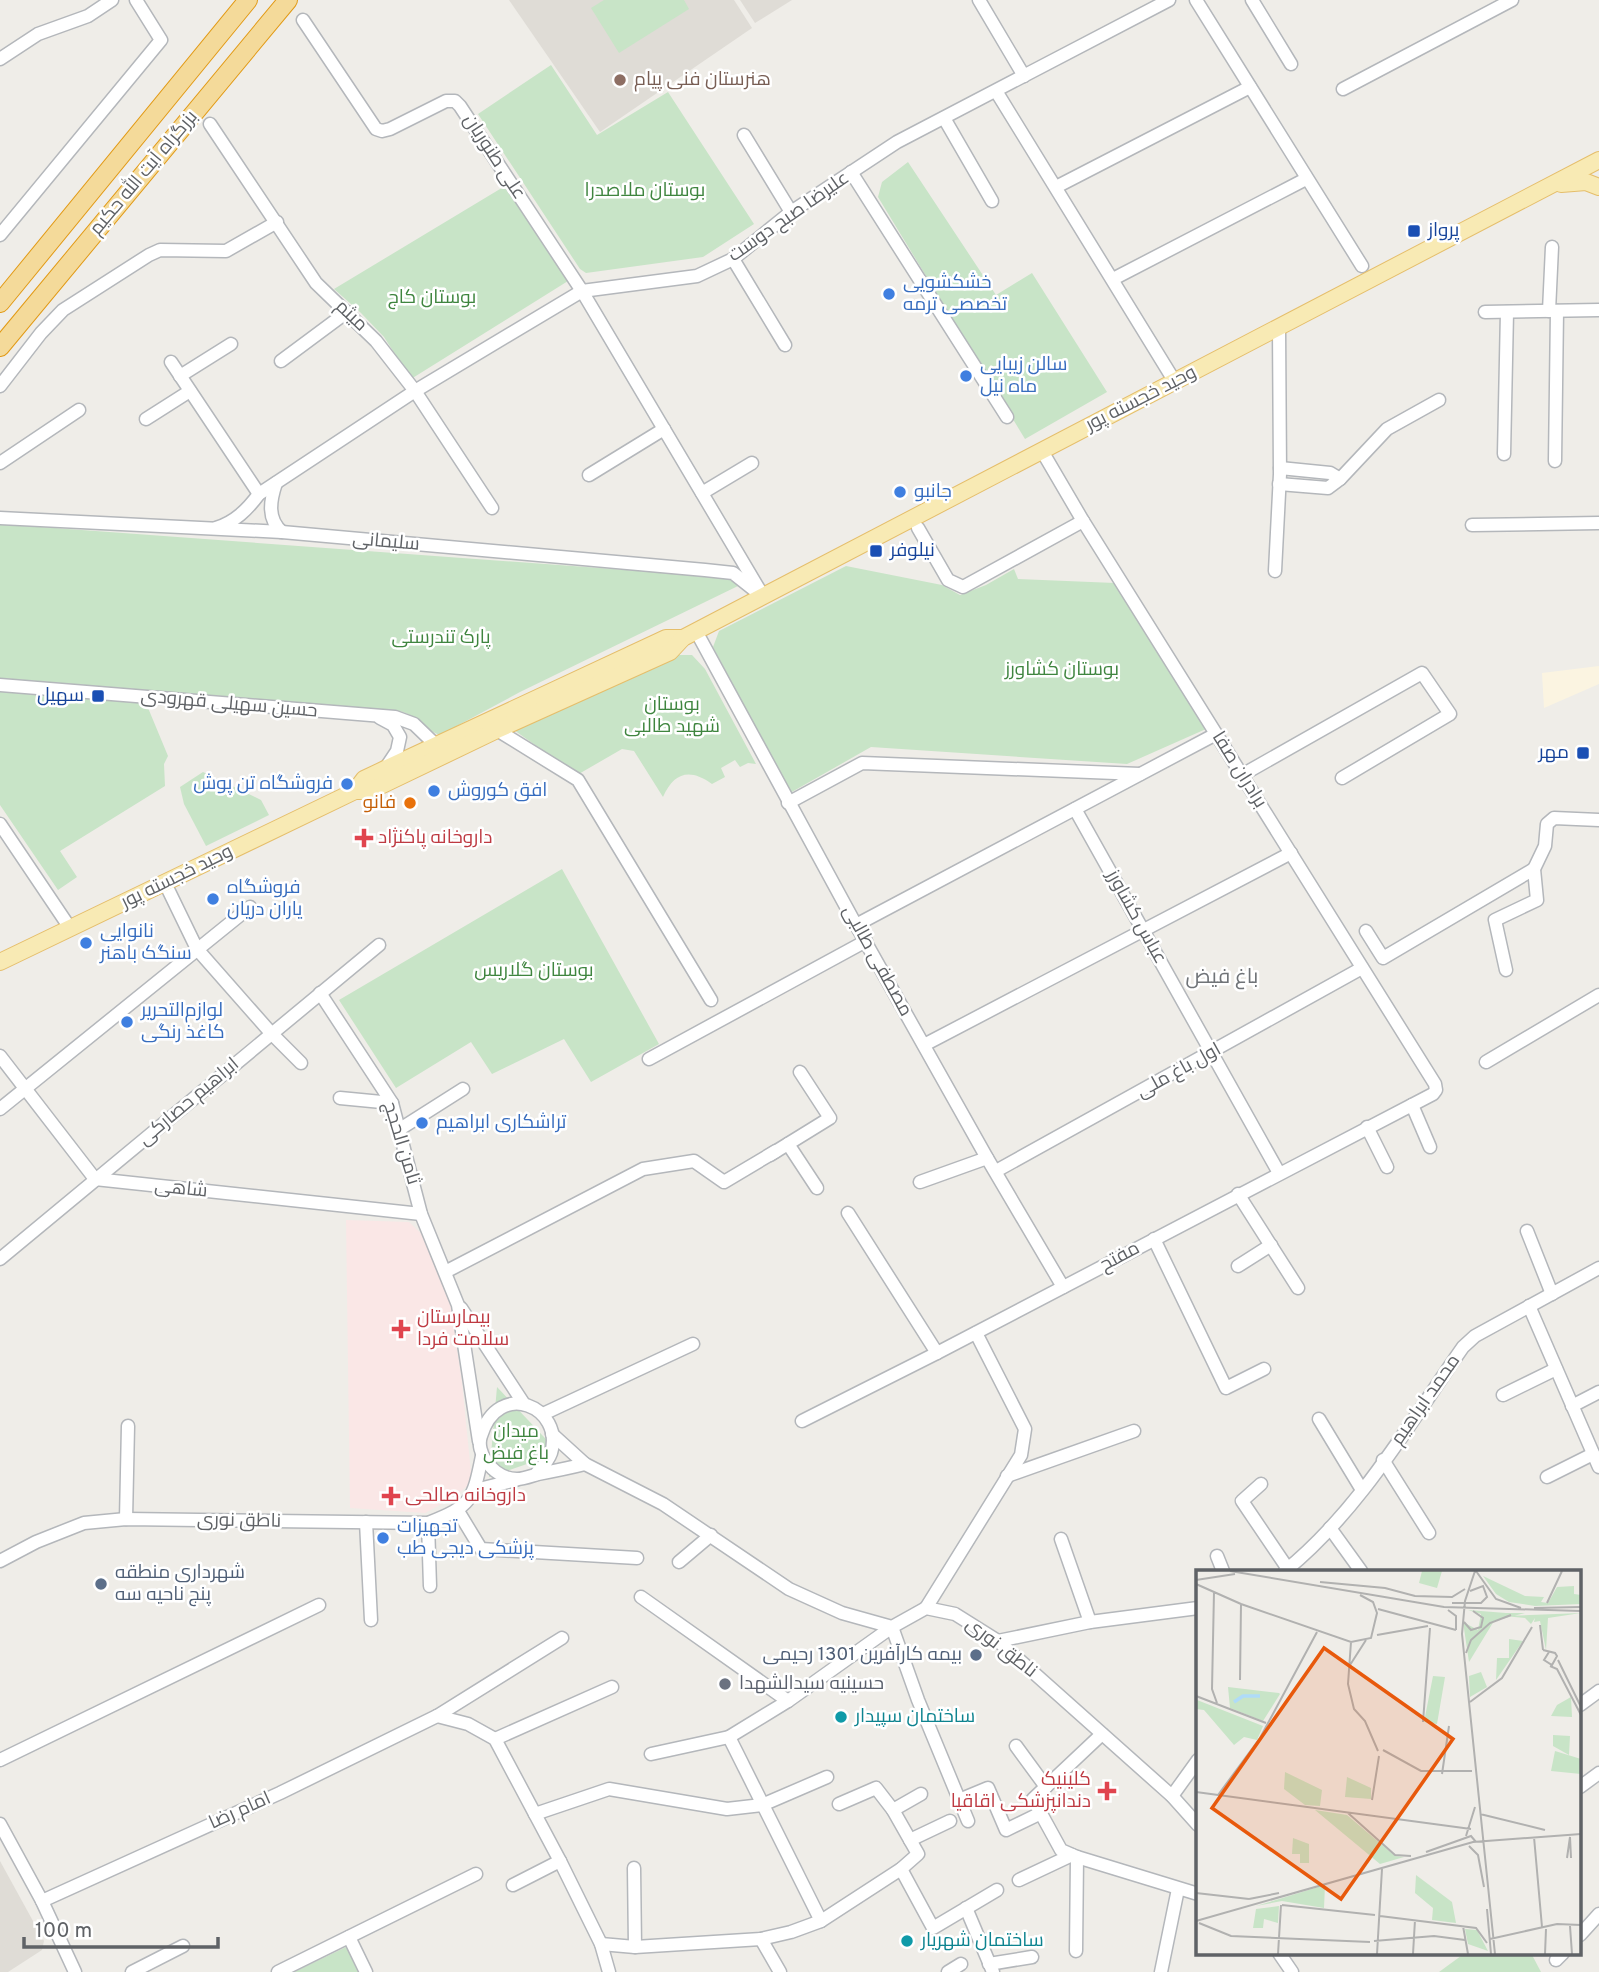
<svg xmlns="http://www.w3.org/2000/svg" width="1599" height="1972" viewBox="0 0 1599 1972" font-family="Overpass,Cairo,sans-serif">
<rect width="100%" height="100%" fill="#efede8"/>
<!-- commercial -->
<path fill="#fbf4e1" d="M 1599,666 L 1599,684 L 1544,708 L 1542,673 Z"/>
<!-- education -->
<g fill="#dfdcd6">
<path d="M 509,0 L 734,0 L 752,28 L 600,132 Z"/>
<path d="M 740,0 L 792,0 L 755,23 Z"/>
<path d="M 0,1861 L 44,1941 L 42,1950 L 8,1972 L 0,1972 Z"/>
</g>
<!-- medical -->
<path fill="#fae7e6" d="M 346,1220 L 409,1222 L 430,1242 L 446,1274 L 462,1383 L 472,1482 L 453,1498 L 425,1513 L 350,1508 Z"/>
<!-- green -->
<g fill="#c8e4c7">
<path d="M 604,0 L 684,0 L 689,9 L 619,53 L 591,8 Z"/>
<path d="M 551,65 L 597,135 L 668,92 L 754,224 L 703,257 L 586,273 L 580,269 L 478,114 Z"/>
<path d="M 908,162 L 996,295 L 1032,273 L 1107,392 L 1025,439 L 878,197 L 882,182 Z"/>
<path d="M 505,186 L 568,281 L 411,379 L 384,337 L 361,313 L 334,289 Z"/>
<path d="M 0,524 L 722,577 L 733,581 L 738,586 L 520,692 L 440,735 C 425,730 420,717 400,711 L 0,678 Z"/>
<path d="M 846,566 L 942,585 L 960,595 L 986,585 L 1014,569 L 1018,579 L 1115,583 L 1206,729 L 1127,764 L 871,747 L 790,793 L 713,647 L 719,631 Z"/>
<path d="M 673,655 L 692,655 L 705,669 L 756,764 L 748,763 L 740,767 L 735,760 L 721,768 L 725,777 L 712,784 C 690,768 674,772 663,797 L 634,751 L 622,749 L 577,775 L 514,730 Z"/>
<path d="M 0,691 L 146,703 L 168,756 L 164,764 L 165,786 L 60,851 L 77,877 L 58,890 L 0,805 Z"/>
<path d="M 203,772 L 261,800 L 269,815 L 206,846 L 184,804 L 180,787 Z"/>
<path d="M 562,869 L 659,1044 L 591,1082 L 564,1039 L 492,1074 L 471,1042 L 396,1088 L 339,1000 Z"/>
<path d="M 497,1387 L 559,1453 L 489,1477 Z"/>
<path d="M 346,1947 L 359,1972 L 294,1972 Z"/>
<path d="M 1465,1953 L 1531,1953 L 1541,1972 L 1439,1972 Z"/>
</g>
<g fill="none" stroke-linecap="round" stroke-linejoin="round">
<!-- minor casing -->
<g stroke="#b4b7bb" stroke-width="15">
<g id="minor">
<path d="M 979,0 L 1024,76"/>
<path d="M 1196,0 L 1362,266"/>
<path d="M 1252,0 L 1291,64"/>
<path d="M 303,20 L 376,129 L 382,131 L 390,129 L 446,101 L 455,101 L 460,106 L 582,291 L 763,596"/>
<path d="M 0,59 L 38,34 L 88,16 L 112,0"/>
<path d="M 1343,89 L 1512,0"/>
<path d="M 996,91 L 1175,382"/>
<path d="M 944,118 L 992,201"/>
<path d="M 210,124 L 316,283 L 376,341 L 415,391 L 492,508"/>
<path d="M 744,135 L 791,212"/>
<path d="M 851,172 L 1007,417"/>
<path d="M 1056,187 L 1250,87"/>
<path d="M 0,235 L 161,40 L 136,0"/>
<path d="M 733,259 L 785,345"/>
<path d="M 1113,279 L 1306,179"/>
<path d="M 1549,311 L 1552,247"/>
<path d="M 1485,312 L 1599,310"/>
<path d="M 281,361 L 347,312"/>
<path d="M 171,362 L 259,494"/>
<path d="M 180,376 L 231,344"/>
<path d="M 0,386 L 41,333 L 63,310 L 149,255 L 160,250 L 226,251 L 277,222"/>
<path d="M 146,419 L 190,391"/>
<path d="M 1504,454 L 1507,312"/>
<path d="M 1555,461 L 1557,311"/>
<path d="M 0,463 L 79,410"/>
<path d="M 1280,468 L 1330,473 L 1340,479"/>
<path d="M 589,475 L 664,429"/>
<path d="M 276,483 C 270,501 267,519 282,532"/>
<path d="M 1279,484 L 1328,488 L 1340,479 L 1387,429 L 1439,400"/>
<path d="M 702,493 L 752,463"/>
<path d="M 0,518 L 282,532 L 705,570 L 733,573 L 757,592"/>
<path d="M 1472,525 L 1599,523"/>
<path d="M 216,528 C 235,522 247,510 259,494 L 415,391 L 582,291 L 697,276 L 733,259 L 791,212 L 897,142 L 1169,0"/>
<path d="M 918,528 L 948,580 L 963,587 L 1083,521"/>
<path d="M 1275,571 L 1280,474 L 1279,328"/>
<path d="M 696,631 L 856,925 L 987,1158 L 1063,1287"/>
<path d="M 0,685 L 395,717 L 414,724 L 441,750"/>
<path d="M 380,718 L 393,725 L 400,737 L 397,751 L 385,769"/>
<path d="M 497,730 L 578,780 L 711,1000"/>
<path d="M 1242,775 L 1422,673 L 1450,714 L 1342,778"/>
<path d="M 788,803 L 862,763 L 1140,774"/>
<path d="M 1075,809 L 1279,1173"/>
<path d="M 0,824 L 70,928"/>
<path d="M 165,883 L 197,949 L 271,1033 L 301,1063"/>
<path d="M 856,925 L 1216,734"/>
<path d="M 1366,931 L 1383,958 L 1534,869"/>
<path d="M 1506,970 L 1495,920 L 1537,900 L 1534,869 L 1545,846 L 1547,824 L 1554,818 L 1599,820"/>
<path d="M 320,993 L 392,1103 L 421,1214 L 458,1305 L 479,1441"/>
<path d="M 924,1045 L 1291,853"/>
<path d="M 0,1056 L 95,1179 L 421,1214"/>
<path d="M 649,1059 L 866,941"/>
<path d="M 1486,1062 L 1599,995"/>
<path d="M 340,1098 L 392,1103"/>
<path d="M 1412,1105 L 1430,1147"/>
<path d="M 0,1109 L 250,907"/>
<path d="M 1367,1127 L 1387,1167"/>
<path d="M 400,1129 L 463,1089"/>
<path d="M 788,1144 L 817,1188"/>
<path d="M 770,1155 L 830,1118 L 800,1072"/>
<path d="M 996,1171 L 1362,968"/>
<path d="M 920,1182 L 987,1158"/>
<path d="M 1238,1194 L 1298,1288"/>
<path d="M 848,1213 L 937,1353"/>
<path d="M 1527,1231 L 1552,1294"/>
<path d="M 1154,1239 L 1226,1388 L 1264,1369"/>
<path d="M 0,1259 L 379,945"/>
<path d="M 1238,1266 L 1271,1245"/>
<path d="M 447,1271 L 643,1169 L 694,1161 L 724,1182 L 776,1151"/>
<path d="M 1529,1306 L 1599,1467"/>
<path d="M 461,1308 L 524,1404"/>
<path d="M 1503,1395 L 1556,1369"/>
<path d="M 1572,1406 L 1599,1392"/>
<path d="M 543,1414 L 693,1344"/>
<path d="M 1319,1419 L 1362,1490"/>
<path d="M 802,1421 L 937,1353 L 1433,1094 L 1436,1090 L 1435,1084 L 1083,521 L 1042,451"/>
<path d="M 552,1434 L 585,1464 L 663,1504 L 789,1589 L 842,1613 L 892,1627 L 926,1608 L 955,1614 L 998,1641 L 1172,1796 L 1198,1825"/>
<path d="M 1383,1460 L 1429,1533"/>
<path d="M 535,1475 C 541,1468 548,1462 551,1453 C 565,1407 498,1378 481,1436 C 478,1444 481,1454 486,1461 C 493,1471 504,1479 517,1479 C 524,1479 531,1476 538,1474 C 554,1471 569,1468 585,1464"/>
<path d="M 1007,1476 L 1134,1431"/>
<path d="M 1547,1477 L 1593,1454"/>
<path d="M 1261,1484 L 1242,1501 L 1288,1569"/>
<path d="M 475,1490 L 516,1480"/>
<path d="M 458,1511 L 481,1549 L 637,1558"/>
<path d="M 126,1519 L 128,1426"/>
<path d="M 366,1522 L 371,1620"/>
<path d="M 428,1523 L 430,1586"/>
<path d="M 1330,1528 L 1361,1571"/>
<path d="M 1061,1539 L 1090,1622"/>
<path d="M 1217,1556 L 1223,1571"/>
<path d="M 0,1561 L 36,1542 L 84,1523 L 126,1519 L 428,1523 C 471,1506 473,1501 482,1456"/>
<path d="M 679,1562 L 711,1535"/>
<path d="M 1285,1571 C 1359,1511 1409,1424 1463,1347 L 1475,1336 L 1599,1268"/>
<path d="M 641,1597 L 788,1701"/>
<path d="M 926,1608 L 1021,1455 L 1025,1429 L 976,1333"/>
<path d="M 998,1641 L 1090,1622 L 1198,1608"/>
<path d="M 1580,1705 L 1599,1691"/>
<path d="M 437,1716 L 468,1724 L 495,1739 L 560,1861 L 601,1944 L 609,1972"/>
<path d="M 1102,1734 L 1033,1799 L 1061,1850 L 1077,1857 L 1198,1894"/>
<path d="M 729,1737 L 821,1921"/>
<path d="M 495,1739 L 612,1687"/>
<path d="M 1016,1746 L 1046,1787"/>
<path d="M 651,1754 L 729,1737 L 788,1701 L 892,1627 L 918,1700 L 968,1821"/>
<path d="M 0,1760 L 319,1605"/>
<path d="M 1580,1787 L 1599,1773"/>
<path d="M 1172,1796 L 1198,1760"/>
<path d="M 959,1800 L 988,1788 L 1006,1830 L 1041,1813"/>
<path d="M 893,1810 L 921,1794"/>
<path d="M 535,1814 L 609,1789 L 727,1809 L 762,1805 L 827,1777"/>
<path d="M 0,1824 L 42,1901 L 75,1972"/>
<path d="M 910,1840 L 950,1821"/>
<path d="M 634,1868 L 635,1947"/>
<path d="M 901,1869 L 933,1928 L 997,1890"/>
<path d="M 1019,1880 L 1072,1855"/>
<path d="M 513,1885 L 560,1861"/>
<path d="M 42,1901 L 280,1793 L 437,1716 L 562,1638"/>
<path d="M 966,1908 L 993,1972"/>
<path d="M 1580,1935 L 1599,1914"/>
<path d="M 349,1937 L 366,1972"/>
<path d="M 761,1939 L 780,1972"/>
<path d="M 601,1944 L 635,1947 L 761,1939 L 791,1932 L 821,1921 L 901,1869 L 918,1854 L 893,1810 L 876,1788 L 839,1804"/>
<path d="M 1076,1951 L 1077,1857"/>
<path d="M 1279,1953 L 1292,1972"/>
<path d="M 1556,1960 L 1563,1953"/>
<path d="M 989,1964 L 1032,1957"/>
<path d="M 132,1972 L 183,1946"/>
<path d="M 278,1972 L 476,1874"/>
<path d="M 948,1972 L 961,1964"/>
<path d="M 1161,1972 L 1178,1889"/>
</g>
</g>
<!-- major casing -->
<g stroke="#e5be6b" stroke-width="18">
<g id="major">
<path d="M 1561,184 L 1586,182 L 1599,187"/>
<path d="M 355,791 L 364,779 L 385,769 L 666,638 L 683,638"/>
<path d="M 0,962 L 355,791 L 370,791 L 497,730 L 670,652 L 683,638 L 1599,160"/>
</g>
</g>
<!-- highway casing -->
<g stroke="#e29a15" stroke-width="20">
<g id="highway">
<path d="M 0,303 L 248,0"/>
<path d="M 0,347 L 288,0"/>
</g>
</g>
<!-- minor -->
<use href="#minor" stroke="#fff" stroke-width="12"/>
<!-- major -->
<use href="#major" stroke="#f8eab4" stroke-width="16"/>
<!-- highway -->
<use href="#highway" stroke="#f4da9a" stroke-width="18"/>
</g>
<!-- markers -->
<circle fill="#8d6e63" stroke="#fff" stroke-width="2.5" cx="620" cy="80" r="7"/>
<g fill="#1a4fb4" stroke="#fff" stroke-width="2.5">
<rect x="1407" y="224" width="14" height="14" rx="3.5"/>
<rect x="869" y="544" width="14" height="14" rx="3.5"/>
<rect x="91" y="689" width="14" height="14" rx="3.5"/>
<rect x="1576" y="746" width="14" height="14" rx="3.5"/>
</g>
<g fill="#3f7fe0" stroke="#fff" stroke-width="2.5">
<circle cx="889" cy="294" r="7"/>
<circle cx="966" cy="376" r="7"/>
<circle cx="900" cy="492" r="7"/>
<circle cx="347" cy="784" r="7"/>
<circle cx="434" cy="791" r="7"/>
<circle cx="213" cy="899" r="7"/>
<circle cx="86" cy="943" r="7"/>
<circle cx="127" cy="1022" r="7"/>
<circle cx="422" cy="1123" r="7"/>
<circle cx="383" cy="1538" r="7"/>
</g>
<circle fill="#e8710a" stroke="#fff" stroke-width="2.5" cx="410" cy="803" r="7"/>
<g fill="#e0444e" stroke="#fff" stroke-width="2.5">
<path d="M360.5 827.5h7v7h7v7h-7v7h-7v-7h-7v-7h7z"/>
<path d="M397.5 1318.5h7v7h7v7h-7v7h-7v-7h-7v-7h7z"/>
<path d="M387.5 1485.5h7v7h7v7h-7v7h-7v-7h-7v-7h7z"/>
<path d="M1103.5 1780.5h7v7h7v7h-7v7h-7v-7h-7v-7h7z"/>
</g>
<g fill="#5c6f8a" stroke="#fff" stroke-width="2.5">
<circle cx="101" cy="1584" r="7"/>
<circle cx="976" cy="1655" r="7"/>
</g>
<circle fill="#6b7280" stroke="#fff" stroke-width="2.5" cx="725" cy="1684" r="7"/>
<g fill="#0f9aa8" stroke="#fff" stroke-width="2.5">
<circle cx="841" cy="1717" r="7"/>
<circle cx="907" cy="1941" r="7"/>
</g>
<g text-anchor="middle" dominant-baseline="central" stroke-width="5" stroke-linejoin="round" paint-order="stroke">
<!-- education labels -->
<g font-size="19" fill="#785e54" stroke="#fff" text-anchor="start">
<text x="634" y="80">هنرستان فنی پیام</text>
</g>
<!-- street labels -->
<g font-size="19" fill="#5f6266" stroke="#fff">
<text transform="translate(494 157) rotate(57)">علی طنوریان</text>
<text transform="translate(144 173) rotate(-50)">بزرگراه آیت الله حکیم</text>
<text transform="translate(789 217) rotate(-35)">علیرضا صبح دوست</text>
<text transform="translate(351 316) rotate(44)">میثم</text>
<text transform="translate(1141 399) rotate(-27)">وحید خجسته پور</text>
<text transform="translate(386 542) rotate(5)">سلیمانی</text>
<text transform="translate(229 704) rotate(5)">حسین سهیلی قهرودی</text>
<text transform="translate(1239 770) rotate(58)">برادران صفا</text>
<text transform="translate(177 877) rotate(-26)">وحید خجسته پور</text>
<text transform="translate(1136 917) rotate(61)">عباس کشاورز</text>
<text transform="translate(877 961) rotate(61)">مصطفی طالبی</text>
<text transform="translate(1179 1071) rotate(-29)">اول باغ ملی</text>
<text transform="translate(189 1102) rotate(-40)">ابراهیم حصارکی</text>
<text transform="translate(401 1143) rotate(73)">ثامن الحجج</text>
<text transform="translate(181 1189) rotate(6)">شاهی</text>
<text transform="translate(1120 1257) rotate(-28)">مفتح</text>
<text transform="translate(1426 1400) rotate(-55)">محمد ابراهیم</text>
<text transform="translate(239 1521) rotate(1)">ناطق نوری</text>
<text transform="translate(1001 1648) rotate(38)">ناطق نوری</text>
<text transform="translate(240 1811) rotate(-24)">امام رضا</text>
</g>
<!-- park labels -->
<g font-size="19" fill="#3f853f" stroke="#fff">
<text x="645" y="191">بوستان ملاصدرا</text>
<text x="432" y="298">بوستان کاج</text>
<text x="441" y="638">پارک تندرستی</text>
<text x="1062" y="670">بوستان کشاورز</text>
<text x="672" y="705">بوستان<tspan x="672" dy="22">شهید طالبی</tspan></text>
<text x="534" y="971">بوستان گلاریس</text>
<text x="516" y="1432">میدان<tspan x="516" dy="22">باغ فیض</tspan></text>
</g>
<!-- transit labels -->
<g font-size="19" fill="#164399" stroke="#fff" text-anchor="start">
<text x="1428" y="231">پرواز</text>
<text x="890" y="551">نیلوفر</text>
<text x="84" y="696" text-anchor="end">سهیل</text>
<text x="1569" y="753" text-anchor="end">مهر</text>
</g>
<!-- shop labels -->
<g font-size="19" fill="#366cbe" stroke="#fff" text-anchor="start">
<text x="903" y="283">خشکشویی<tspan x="903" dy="22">تخصصی ترمه</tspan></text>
<text x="980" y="365">سالن زیبایی<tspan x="980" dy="22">ماه نیل</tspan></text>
<text x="914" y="492">جانبو</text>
<text x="333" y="784" text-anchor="end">فروشگاه تن پوش</text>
<text x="448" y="791">افق کوروش</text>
<text x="227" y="888">فروشگاه<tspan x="227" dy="22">یاران دریان</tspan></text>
<text x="100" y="932">نانوایی<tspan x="100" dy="22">سنگک باهنر</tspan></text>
<text x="141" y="1011">لوازم‌التحریر<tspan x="141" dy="22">کاغذ رنگی</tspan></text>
<text x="436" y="1123">تراشکاری ابراهیم</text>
<text x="397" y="1527">تجهیزات<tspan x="397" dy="22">پزشکی دیجی طب</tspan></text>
</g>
<!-- food labels -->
<g font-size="19" fill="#c56008" stroke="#fff" text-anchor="end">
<text x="396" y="803">فانو</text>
</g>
<!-- health labels -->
<g font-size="19" fill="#be3a42" stroke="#fff" text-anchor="start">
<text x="378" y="838">داروخانه پاکنژاد</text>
<text x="417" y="1318">بیمارستان<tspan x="417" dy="22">سلامت فردا</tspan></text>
<text x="405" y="1496">داروخانه صالحی</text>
<text x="1091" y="1780" text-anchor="end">کلینیک<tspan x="1091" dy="22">دندانپزشکی اقاقیا</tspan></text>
</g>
<!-- service labels -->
<g font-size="19" fill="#4e5e75" stroke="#fff" text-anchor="start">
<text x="115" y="1573">شهرداری منطقه<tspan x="115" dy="22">پنج ناحیه سه</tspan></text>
<text x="962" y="1655" text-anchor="end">بیمه کارآفرین 1301 رحیمی</text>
</g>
<!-- worship labels -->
<g font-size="19" fill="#5b616d" stroke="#fff" text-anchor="start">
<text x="739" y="1684">حسینیه سیدالشهدا</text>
</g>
<!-- culture labels -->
<g font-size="19" fill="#0d838f" stroke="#fff" text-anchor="start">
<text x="855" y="1717">ساختمان سپیدار</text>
<text x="921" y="1941">ساختمان شهریار</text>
</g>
<!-- neighbourhood labels -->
<g font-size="21" fill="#707478" stroke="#fff">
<text x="1222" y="977">باغ فیض</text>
</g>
</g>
<!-- overview -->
<g transform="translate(1196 1570)">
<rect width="385" height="385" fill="#efede8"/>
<path d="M 226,1 L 246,1 L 241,18 L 223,13 ZM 287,6 L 329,26 L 348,27 L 345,32 L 352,33 L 361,17 L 378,16 L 378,24 L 385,25 L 385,34 L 339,36 L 313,32 L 300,24 ZM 272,40 L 310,43 L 329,43 L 298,51 L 273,92 L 267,52 L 282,60 L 285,44 ZM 385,43 L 352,48 L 350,80 L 344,51 L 338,52 L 339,48 L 335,54 L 329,48 L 308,46 ZM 313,69 L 327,71 L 300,110 L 301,88 L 313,88 ZM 285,102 L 291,117 L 274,127 L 273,106 ZM 237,106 L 249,107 L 241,154 L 228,152 ZM 32,117 L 83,123 L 84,124 L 67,151 L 34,138 ZM 375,127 L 376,147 L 355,146 L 361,135 ZM 1,130 L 67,156 L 61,170 L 48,167 L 38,175 L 8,140 L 0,139 ZM 357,165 L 374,166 L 373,185 L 357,176 ZM 359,181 L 385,189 L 385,204 L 355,201 ZM 89,202 L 126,220 L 124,236 L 109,235 L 88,219 ZM 151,207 L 175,218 L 175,229 L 149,227 ZM 119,240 L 151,245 L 199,286 L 208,287 L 184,294 ZM 97,268 L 113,274 L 113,293 L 104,293 L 104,284 L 96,284 ZM 220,305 L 256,332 L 260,353 L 236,350 L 237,338 L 219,323 ZM 129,315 L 128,338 L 86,331 L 60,336 ZM 83,336 L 82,353 L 68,349 L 67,358 L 57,358 L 60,339 ZM 269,359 L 281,360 L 292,381 L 272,374 Z" fill="#c8e4c7"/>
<path fill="none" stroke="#afdbf8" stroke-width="3.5" d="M 38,132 L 47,126 L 64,126"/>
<path fill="none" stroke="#b1b1b0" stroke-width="2" d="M 34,1 L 248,37 L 385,41M 279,1 L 269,31 L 266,64 L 299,384M 280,1 L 300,29 L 325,38M 0,10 L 39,4M 124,12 L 189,18 L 219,26 L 256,27 L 269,19M 0,14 L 45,34 L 155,72 L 175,68 L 181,43 L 177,32 L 164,25M 18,22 L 16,119 L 21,133M 256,33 L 285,33 L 291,27 L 287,16 L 274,21M 351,33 L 366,1M 338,38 L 385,37M 182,39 L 260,60M 252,40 L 260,46 L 260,60M 268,52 L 275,60 L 285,57 L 287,48 L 277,41M 344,55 L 347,80M 181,65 L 232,56M 155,72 L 152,114 L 158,139 L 169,151 L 182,181M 347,80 L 359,83 L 361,86 L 356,95 L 348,90 L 353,82M 270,83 L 275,70 L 294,53 L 315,45M 362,90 L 385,137M 154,95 L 170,70M 354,96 L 361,99 L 385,145M 44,110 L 45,34M 0,126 L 70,153M 274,132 L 306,108 L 336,57M 227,152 L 234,58M 187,180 L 225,201 L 276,201M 246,204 L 253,156M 0,222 L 275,259M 22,225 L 64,168 L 121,62M 176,230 L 183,186M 152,243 L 199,285 L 215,286M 284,244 L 349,260M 270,266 L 279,237M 338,267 L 346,357M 273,276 L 282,285 L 288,317M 230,282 L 275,266 L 280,272M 371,288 L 374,267 L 375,288M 0,323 L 53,329M 53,329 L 83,323M 86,335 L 179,345M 291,339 L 295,384M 184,346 L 280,358 L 291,373M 0,351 L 277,272 L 385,264M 3,353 L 35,366 L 174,372M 267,356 L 272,384M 374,356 L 376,384M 294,369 L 361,354 L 385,355M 178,371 L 238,366 L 269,370M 82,384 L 85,335M 181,384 L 186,299M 217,384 L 219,350M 349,384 L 350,359"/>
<path fill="#e8590c" fill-opacity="0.15" stroke="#e8590c" stroke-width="3.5" d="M 128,78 L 257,169 L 145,329 L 16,238 Z"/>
<rect width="385" height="385" fill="none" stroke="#5f6266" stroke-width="3.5"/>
</g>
<!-- scale -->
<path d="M24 1937v10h194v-10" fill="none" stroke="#5f6266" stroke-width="3.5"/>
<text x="35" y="1937" font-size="21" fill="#5f6266" stroke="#ffffff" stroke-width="5" paint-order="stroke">100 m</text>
</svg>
